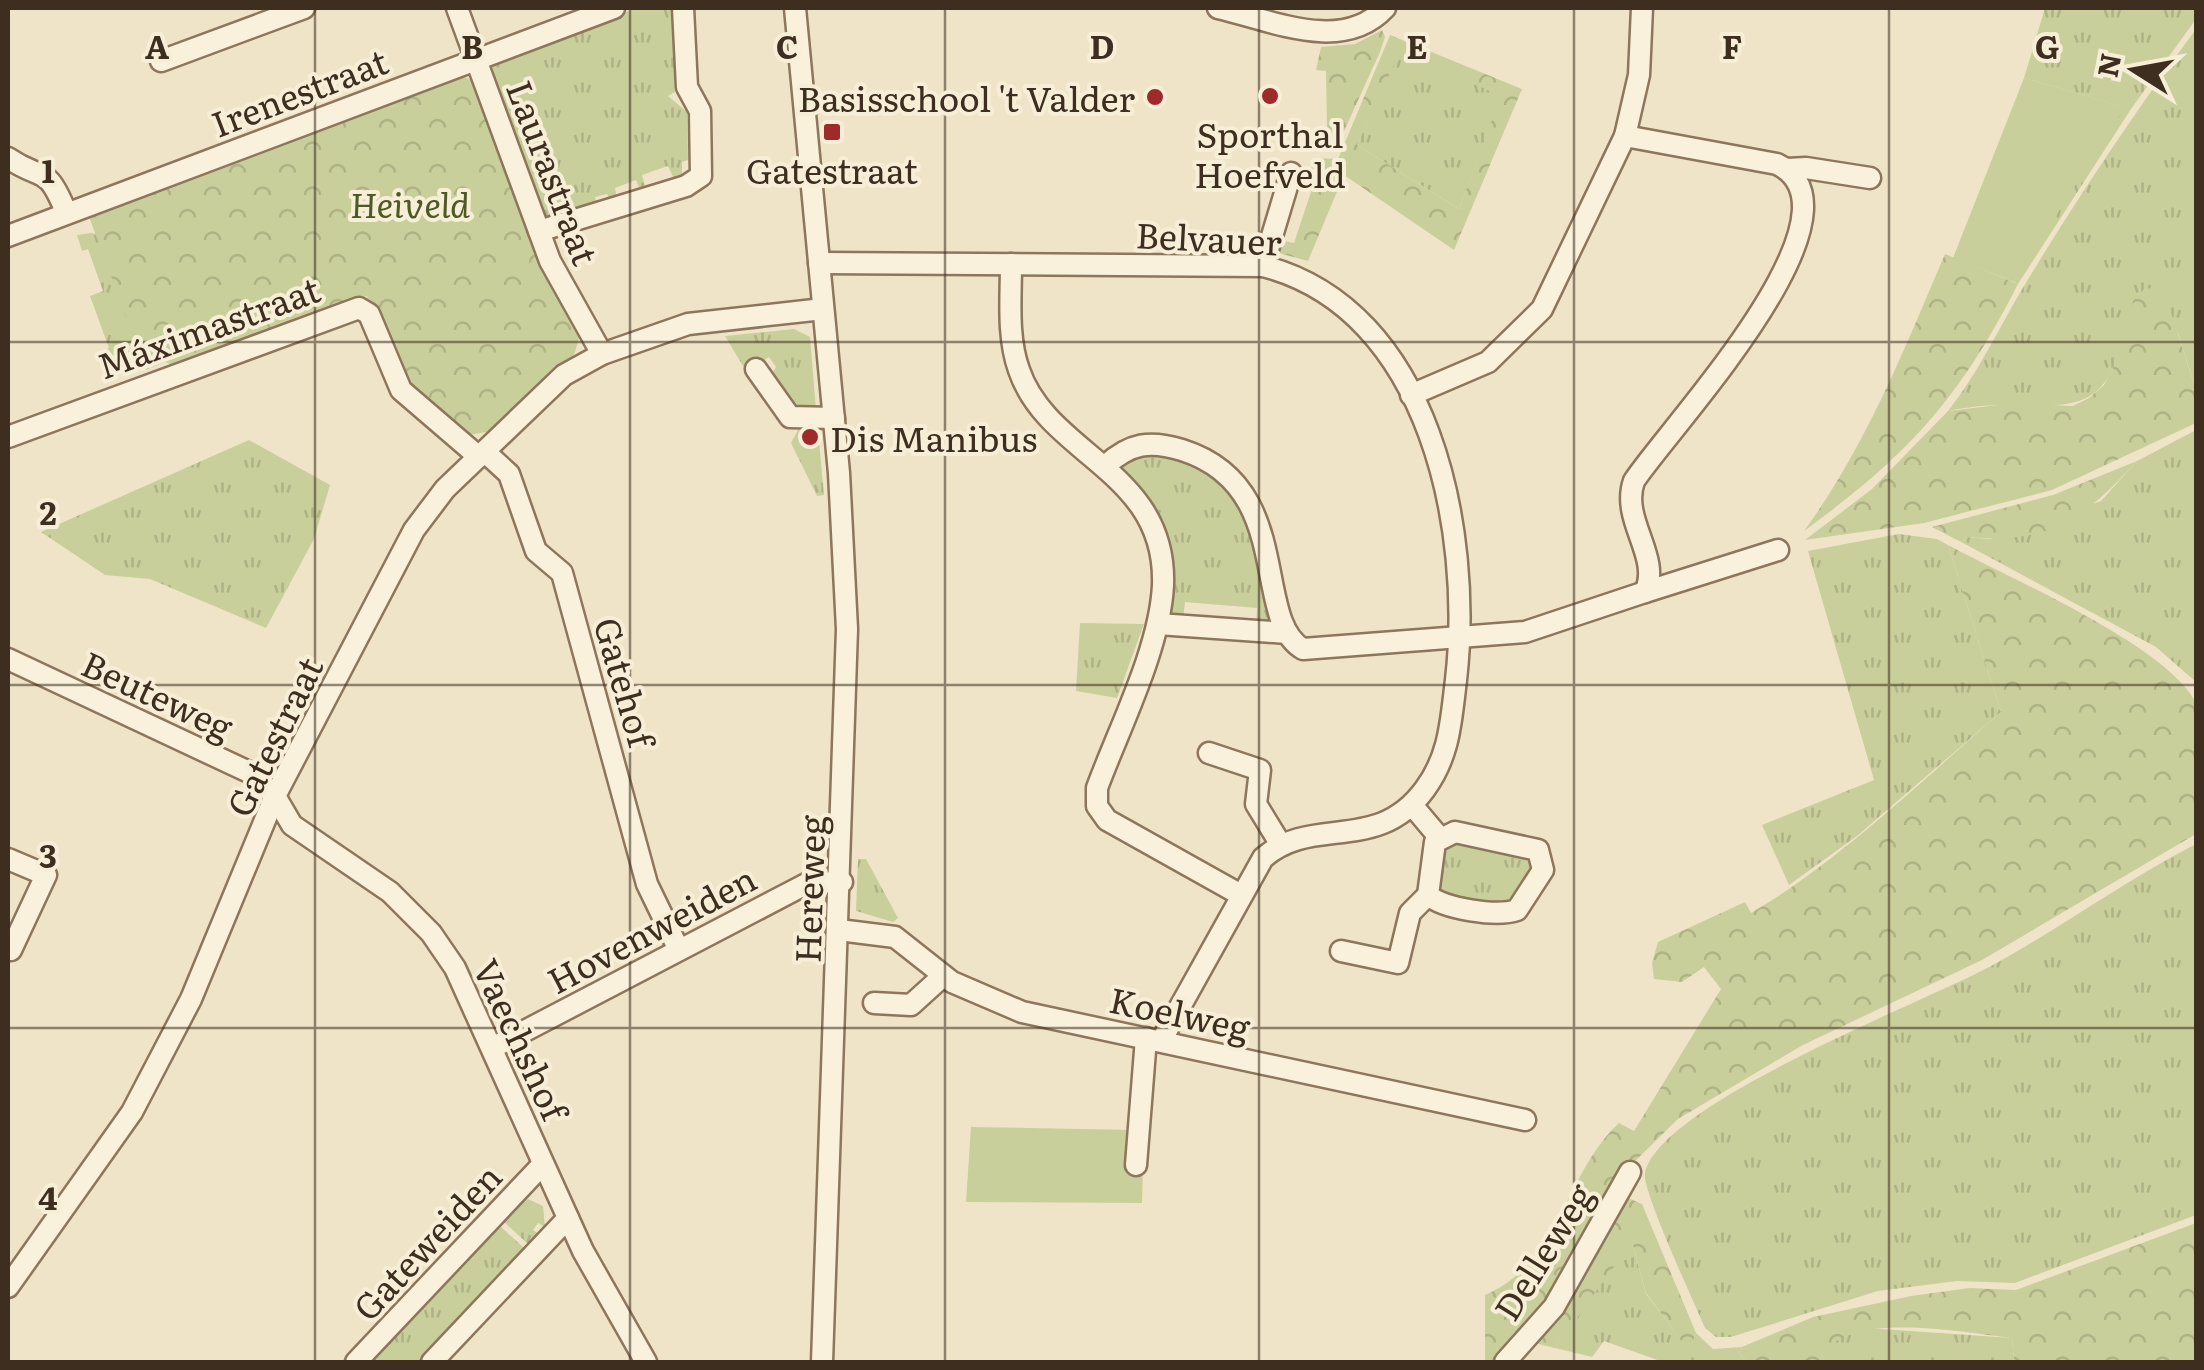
<svg xmlns="http://www.w3.org/2000/svg" width="2204" height="1370" viewBox="0 0 2204 1370" font-family="Literata,serif">
<defs>
<pattern id="grass-tufts" width="24" height="20" patternUnits="userSpaceOnUse" patternTransform="scale(2.5)"><rect width="24" height="20" fill="#c9cf9b"/><path d="M3 7l-1-3M5 7V3M7 7l1-3M15 17l-1-3M17 17v-4M19 17l1-3" fill="none" stroke="#aeb285"/></pattern>
<pattern id="forest-crowns" width="20" height="18" patternUnits="userSpaceOnUse" patternTransform="scale(2.5)"><rect width="20" height="18" fill="#c9cf9b"/><path d="M2 6a3 3 0 1 1 6 0M12 15a3 3 0 1 1 6 0" fill="none" stroke="#aeb285"/></pattern>
</defs>
<rect width="100%" height="100%" fill="#f0e4c8"/>
<!-- grass -->
<g fill="url(#grass-tufts)">
<path d="M 637,8 L 676,8 L 675,68 L 680,69 L 675,92 L 668,96 L 687,112 L 688,160 L 682,162 L 682,177 L 674,179 L 668,166 L 642,175 L 646,190 L 641,192 L 636,180 L 615,188 L 617,199 L 610,200 L 607,194 L 595,197 L 597,204 L 550,220 L 541,213 L 491,70 L 498,60 Z"/>
<path d="M 2045,8 L 2196,8 L 2196,19 L 2131,109 L 2018,284 L 2014,282 L 2024,265 L 2124,107 L 2024,78 Z"/>
<path d="M 2196,29 L 2196,390 L 2178,333 L 2133,301 C 2107,450 2054,388 1948,411 C 1979,372 1998,329 2024,286 C 2077,198 2135,112 2196,29 Z"/>
<path d="M 1399,50 L 1502,96 L 1459,209 L 1357,145 Z"/>
<path d="M 91,233 L 101,235 L 146,343 L 128,360 L 110,365 L 104,351 L 109,348 L 90,296 L 103,291 L 88,249 L 82,251 L 77,235 Z"/>
<path d="M 794,329 L 810,337 L 816,410 L 797,410 L 770,377 L 776,367 L 769,357 L 746,371 L 725,336 Z"/>
<path d="M 798,430 L 805,431 L 802,439 L 809,444 L 816,440 L 813,430 L 818,430 L 824,495 L 817,496 L 791,443 Z"/>
<path d="M 2196,430 L 2196,682 L 2156,647 L 1963,543 L 1966,537 L 1990,539 L 2101,501 L 2137,461 Z"/>
<path d="M 249,440 L 330,485 L 314,539 L 266,628 L 150,579 L 105,575 L 41,532 Z"/>
<path d="M 1155,451 L 1206,469 L 1242,503 L 1277,626 L 1256,625 L 1257,608 L 1185,602 L 1183,620 L 1168,618 L 1170,591 L 1122,467 L 1124,460 Z"/>
<path d="M 1899,534 L 1937,539 L 1948,545 L 2001,712 L 1857,836 L 1789,885 L 1762,825 L 1874,780 L 1808,551 Z"/>
<path d="M 1080,623 L 1144,624 L 1117,698 L 1076,691 Z"/>
<path d="M 1450,839 L 1537,859 L 1509,908 L 1435,893 L 1438,850 Z"/>
<path d="M 2196,844 L 2196,1215 L 2015,1283 L 1957,1281 L 1878,1291 L 1731,1337 L 1716,1337 L 1705,1328 C 1695,1304 1641,1189 1645,1173 C 1660,1103 1925,1002 1993,965 C 2062,927 2126,880 2196,844 Z"/>
<path d="M 858,859 L 866,859 L 898,918 L 893,922 L 856,911 Z"/>
<path d="M 528,1199 L 543,1206 L 545,1227 L 538,1223 L 533,1230 L 540,1235 L 530,1246 L 502,1220 Z"/>
<path d="M 498,1224 L 526,1250 L 422,1362 L 370,1362 Z"/>
<path d="M 1628,1241 L 1632,1242 L 1646,1294 L 1689,1350 L 1696,1333 L 1713,1349 L 1742,1347 L 1739,1353 L 1747,1362 L 1663,1362 L 1604,1341 L 1592,1357 L 1555,1348 Z"/>
<path d="M 1867,1328 L 2012,1338 L 2014,1362 L 1819,1362 C 1827,1339 1845,1335 1867,1328 Z"/>
</g>
<!-- forest -->
<g fill="url(#forest-crowns)" fill-rule="evenodd">
<path d="M 1382,30 L 1385,37 L 1380,52 L 1336,149 L 1319,149 L 1321,129 L 1327,128 L 1326,71 L 1316,70 L 1321,47 L 1355,44 Z"/>
<path d="M 1390,35 L 1522,89 L 1454,250 L 1344,175 L 1308,261 L 1275,252 L 1280,240 L 1294,243 L 1315,180 L 1309,176 L 1314,158 L 1338,159 ZM 1400,51 L 1501,96 L 1459,209 L 1357,145 Z"/>
<path d="M 460,76 L 473,80 L 580,335 L 574,355 L 487,432 L 468,435 L 403,381 L 373,303 L 366,296 L 175,366 L 165,362 L 146,370 L 88,214 Z"/>
<path d="M 1945,254 L 2018,284 C 1959,400 1908,455 1804,531 C 1866,446 1904,350 1945,254 Z"/>
<path d="M 2145,288 L 2156,289 L 2167,300 L 2196,390 L 2196,423 L 2052,490 L 1924,523 L 1805,540 L 1872,489 L 1948,411 L 2014,403 L 2073,406 L 2089,398 L 2104,385 L 2115,365 L 2133,301 Z"/>
<path d="M 2137,461 C 2084,519 2049,545 1966,537 L 1963,543 L 1932,527 L 2053,495 Z"/>
<path d="M 1948,545 C 2009,578 2168,646 2196,703 L 2196,834 L 1982,960 L 1803,1045 L 1678,1119 L 1629,1167 L 1575,1266 L 1498,1362 L 1485,1362 L 1485,1295 C 1560,1263 1565,1172 1619,1123 L 1634,1131 L 1721,989 L 1704,967 L 1682,982 L 1654,979 L 1652,963 L 1658,942 L 1745,902 L 1751,913 C 1837,863 1925,778 2001,712 Z"/>
<path d="M 1626,1197 L 1642,1204 L 1696,1333 L 1689,1351 L 1646,1293 L 1632,1242 L 1555,1348 L 1535,1343 L 1573,1294 Z"/>
<path d="M 2196,1223 L 2196,1362 L 2014,1362 L 2012,1338 C 1965,1333 1838,1307 1819,1362 L 1747,1362 L 1739,1353 L 1742,1347 L 1813,1317 L 1911,1296 L 1970,1288 L 2016,1290 Z"/>
</g>
<!-- garden -->
<g fill="#c9cf9b">
<path d="M 2024,78 L 2125,107 L 2014,282 L 1953,258 Z"/>
<path d="M 971,1127 L 1135,1130 L 1143,1169 L 1142,1203 L 966,1202 Z"/>
</g>
<g fill="none" stroke-linecap="round" stroke-linejoin="round">
<!-- minor casing -->
<g stroke="#8d765c" stroke-width="25">
<g id="minor">
<path d="M 457,8 L 550,261 L 602,354"/>
<path d="M 795,8 L 839,473 L 847,629 L 822,1362"/>
<path d="M 1218,8 C 1271,20 1342,54 1385,8"/>
<path d="M 161,61 L 304,8"/>
<path d="M 8,158 C 43,182 46,163 66,212"/>
<path d="M 1787,169 L 1806,168 L 1870,178"/>
<path d="M 539,231 L 686,186 L 701,176 L 700,111 L 687,87 L 683,8"/>
<path d="M 8,236 L 614,8"/>
<path d="M 819,263 L 1263,266 C 1431,309 1473,531 1456,680 C 1451,720 1450,755 1425,789 C 1377,855 1313,814 1263,858 L 1166,1032 L 1165,1042"/>
<path d="M 1011,264 C 1011,298 1007,337 1019,370 C 1048,456 1167,470 1163,585 C 1160,649 1119,728 1097,788 L 1097,806 L 1107,820 L 1241,895"/>
<path d="M 1263,266 L 1291,173"/>
<path d="M 756,369 L 790,417 L 834,418"/>
<path d="M 1411,395 L 1488,362 L 1542,309 L 1625,136 L 1639,75 L 1642,8"/>
<path d="M 8,437 L 359,308 L 369,314 L 401,390 L 479,457"/>
<path d="M 485,452 L 509,474 L 536,551 L 562,573 L 647,884 L 678,948"/>
<path d="M 1105,466 C 1130,443 1150,440 1182,450 C 1296,486 1251,619 1303,649 L 1525,632 L 1645,592 C 1662,557 1620,520 1634,481 C 1667,430 1875,211 1777,164 L 1625,136"/>
<path d="M 1645,592 L 1778,550"/>
<path d="M 1158,624 L 1287,633"/>
<path d="M 8,659 L 251,773 L 275,796 L 292,825 L 390,892 L 431,933 L 455,968 L 583,1251 L 646,1362"/>
<path d="M 1209,753 L 1260,770 L 1256,804 L 1281,845"/>
<path d="M 1412,805 L 1439,837"/>
<path d="M 1455,832 L 1538,850 L 1543,870 L 1517,910 C 1497,917 1444,909 1428,895 L 1435,842 Z"/>
<path d="M 8,859 L 46,875 L 11,950"/>
<path d="M 839,930 L 895,937 L 952,982 L 1022,1012 L 1525,1120"/>
<path d="M 1341,951 L 1398,963 L 1410,913 L 1428,895"/>
<path d="M 874,1003 L 911,1005 L 943,976"/>
<path d="M 494,1047 L 808,883 L 842,882"/>
<path d="M 1136,1165 L 1146,1038"/>
<path d="M 8,1287 L 132,1112 L 191,999 L 275,796 L 414,530 L 445,489 L 564,375 L 602,354 L 688,324 L 823,309"/>
<path d="M 356,1362 L 543,1164"/>
<path d="M 432,1362 L 568,1218"/>
<path d="M 1505,1362 L 1554,1307 L 1630,1172"/>
</g>
</g>
<!-- minor -->
<use href="#minor" stroke="#faf1dc" stroke-width="20"/>
</g>
<!-- grid -->
<path fill="none" stroke="#3d2e20" stroke-width="2.5" stroke-opacity="0.55" d="M 315,8 L 315,1362M 630,8 L 630,1362M 945,8 L 945,1362M 1259,8 L 1259,1362M 1574,8 L 1574,1362M 1889,8 L 1889,1362M 8,342 L 2196,342M 8,685 L 2196,685M 8,1028 L 2196,1028"/>
<!-- markers -->
<g fill="#9e2a2b" stroke="#f7eed8" stroke-width="4">
<circle cx="1270" cy="96" r="10"/>
<circle cx="1155" cy="97" r="10"/>
<rect x="822" y="122" width="20" height="20" rx="5"/>
<circle cx="810" cy="437" r="10"/>
</g>
<g text-anchor="middle" dominant-baseline="central" stroke-width="8" stroke-linejoin="round" paint-order="stroke">
<!-- street labels -->
<g font-size="35" fill="#3d2e20" stroke="#f7eed8">
<text transform="translate(299 91) rotate(-21)">Irenestraat</text>
<text transform="translate(554 172) rotate(69)">Laurastraat</text>
<text transform="translate(1209 237) rotate(3)">Belvauer</text>
<text transform="translate(208 326) rotate(-20)">Máximastraat</text>
<text transform="translate(626 682) rotate(74)">Gatehof</text>
<text transform="translate(158 694) rotate(25)">Beuteweg</text>
<text transform="translate(273 736) rotate(-64)">Gatestraat</text>
<text transform="translate(808 889) rotate(-88)">Hereweg</text>
<text transform="translate(651 928) rotate(-28)">Hovenweiden</text>
<text transform="translate(1180 1012) rotate(12)">Koelweg</text>
<text transform="translate(522 1039) rotate(65)">Vaechshof</text>
<text transform="translate(426 1241) rotate(-47)">Gateweiden</text>
<text transform="translate(1542 1251) rotate(-58)">Delleweg</text>
</g>
<!-- poi labels -->
<g font-size="35" fill="#3d2e20" stroke="#f7eed8">
<text x="1135" y="97" text-anchor="end">Basisschool 't Valder</text>
<text x="1270" y="133">Sporthal<tspan x="1270" dy="40">Hoefveld</tspan></text>
<text x="832" y="169">Gatestraat</text>
<text x="830" y="437" text-anchor="start">Dis Manibus</text>
</g>
<!-- park labels -->
<g font-size="35" font-style="italic" fill="#4d5a26" stroke="#f7eed8">
<text x="410" y="203">Heiveld</text>
</g>
</g>
<g font-size="32" text-anchor="middle" font-weight="bold" fill="#3d2e20" stroke="#f7eed8" stroke-width="8" stroke-linejoin="round" paint-order="stroke">
<text x="157" y="59">A</text>
<text x="472" y="59">B</text>
<text x="787" y="59">C</text>
<text x="1102" y="59">D</text>
<text x="1417" y="59">E</text>
<text x="1732" y="59">F</text>
<text x="2047" y="59">G</text>
<text x="48" y="183">1</text>
<text x="48" y="525">2</text>
<text x="48" y="868">3</text>
<text x="48" y="1210">4</text>
</g>
<!-- border -->
<rect width="2204" height="1370" fill="none" stroke="#3d2e20" stroke-width="20"/>
<!-- north arrow -->
<g transform="translate(2134 70) rotate(281)" stroke="#f7eed8" stroke-width="8" paint-order="stroke">
<path d="M0-8L18 38L0 25L-18 38Z" fill="#3d2e20"/>
<text y="-15" font-size="28" font-weight="bold" text-anchor="middle" fill="#3d2e20">N</text>
</g>
</svg>
